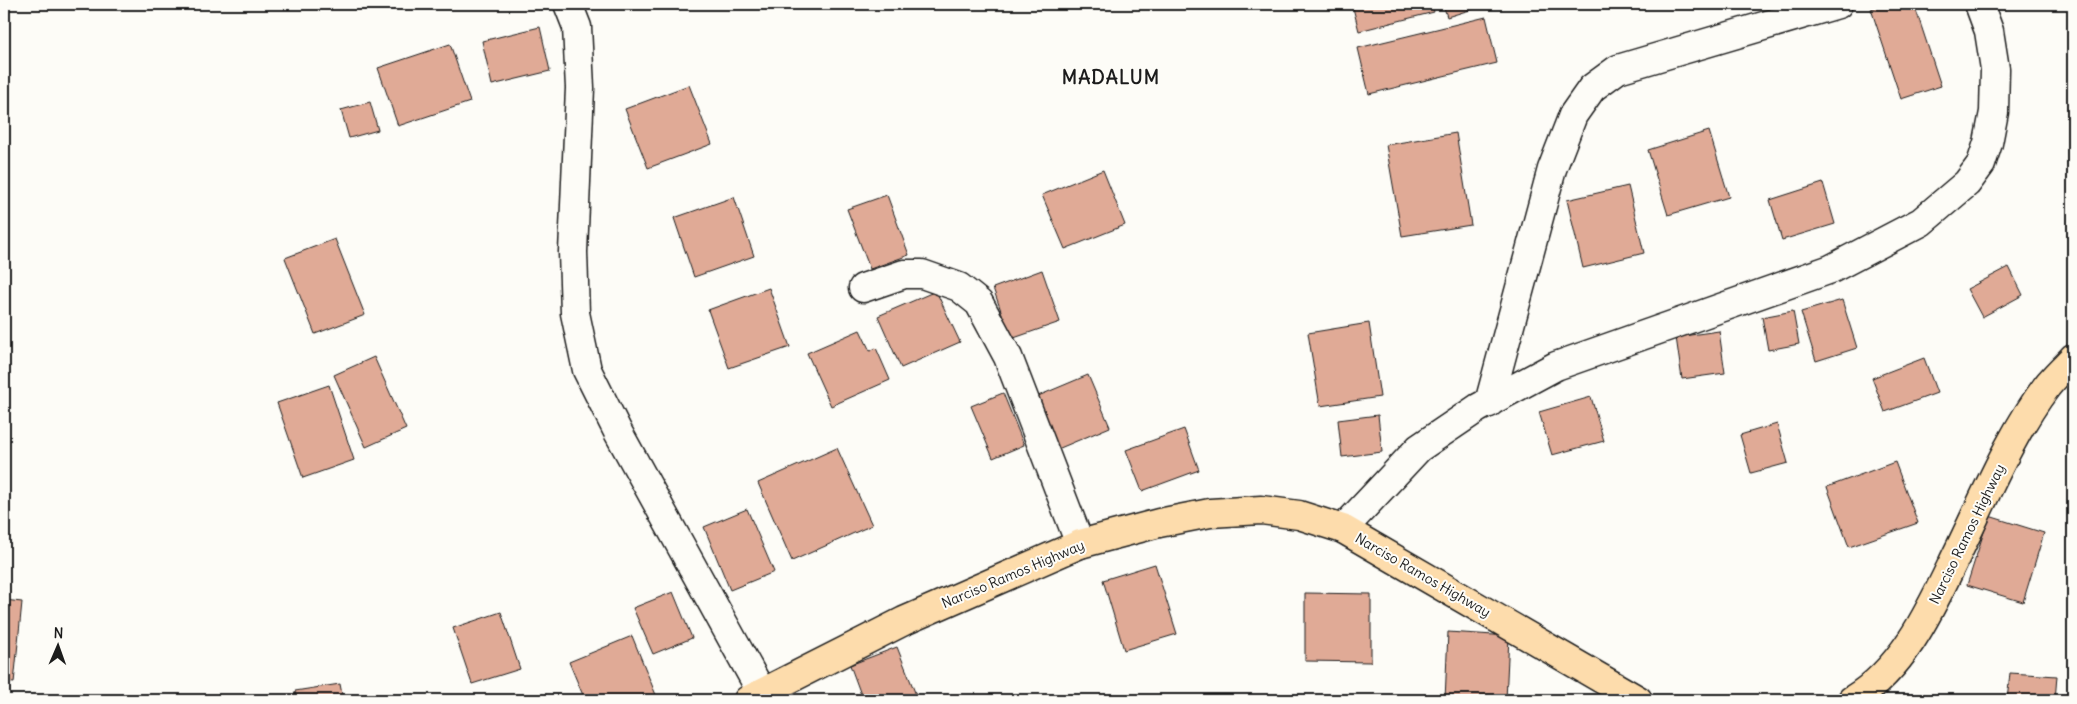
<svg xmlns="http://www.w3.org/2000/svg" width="2077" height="704" viewBox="0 0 2077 704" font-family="Delius,sans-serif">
<rect width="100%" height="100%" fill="#fdfcf7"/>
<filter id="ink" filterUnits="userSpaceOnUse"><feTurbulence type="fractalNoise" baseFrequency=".02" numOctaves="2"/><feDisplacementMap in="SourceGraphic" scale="10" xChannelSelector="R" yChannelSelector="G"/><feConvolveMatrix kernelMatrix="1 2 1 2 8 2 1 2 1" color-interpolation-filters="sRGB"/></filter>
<g filter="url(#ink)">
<!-- building -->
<g fill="#e0aa96" stroke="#1c1c1c">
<path d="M 1352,4 L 1432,4 L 1434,12 L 1359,31 Z"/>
<path d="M 1443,4 L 1489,4 L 1447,17 Z"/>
<path d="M 1888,4 L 1914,4 L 1941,86 L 1901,99 L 1871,9 Z"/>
<path d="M 1486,17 L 1497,63 L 1369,94 L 1358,48 Z"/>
<path d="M 540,27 L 550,71 L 492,85 L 482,41 Z"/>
<path d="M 450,44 L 470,102 L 398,126 L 378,68 Z"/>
<path d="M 689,85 L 712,144 L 648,168 L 625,109 Z"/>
<path d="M 370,102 L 378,130 L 349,138 L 341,110 Z"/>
<path d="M 1709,131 L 1729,197 L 1668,215 L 1648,150 Z"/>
<path d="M 1456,133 L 1471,225 L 1402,236 L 1386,145 Z"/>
<path d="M 1103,170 L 1125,225 L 1065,249 L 1042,195 Z"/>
<path d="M 1823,183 L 1835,224 L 1782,240 L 1770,200 Z"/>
<path d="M 1628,186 L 1644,253 L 1583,268 L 1567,200 Z"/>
<path d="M 887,195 L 909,255 L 870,269 L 847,209 Z"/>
<path d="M 734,197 L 754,256 L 694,277 L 674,218 Z"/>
<path d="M 335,239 L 365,315 L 315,334 L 285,258 Z"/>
<path d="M 2009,267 L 2023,295 L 1982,317 L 1967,289 Z"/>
<path d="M 1042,270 L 1060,322 L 1011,339 L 993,288 Z"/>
<path d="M 769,288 L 790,347 L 729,368 L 708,310 Z"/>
<path d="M 936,291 L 960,342 L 901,368 L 878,316 Z"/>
<path d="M 1842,300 L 1857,348 L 1816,361 L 1801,312 Z"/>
<path d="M 1793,311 L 1799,344 L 1768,350 L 1762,317 Z"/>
<path d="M 1369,323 L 1380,397 L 1320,406 L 1308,333 Z"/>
<path d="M 860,330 L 870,351 L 876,348 L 890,380 L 831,406 L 807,353 Z"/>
<path d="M 1719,331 L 1725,373 L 1682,379 L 1676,337 Z"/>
<path d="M 374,357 L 406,429 L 366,447 L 334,375 Z"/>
<path d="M 1924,358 L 1937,393 L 1885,412 L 1872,378 Z"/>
<path d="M 1088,375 L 1110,427 L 1053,451 L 1031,399 Z"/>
<path d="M 329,385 L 354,460 L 303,478 L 277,403 Z"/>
<path d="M 1003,393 L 1024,445 L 993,458 L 971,406 Z"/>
<path d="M 1591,397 L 1604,441 L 1552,455 L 1539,412 Z"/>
<path d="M 1378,415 L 1382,452 L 1342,457 L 1338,420 Z"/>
<path d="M 1777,424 L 1788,463 L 1751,473 L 1740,435 Z"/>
<path d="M 1184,429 L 1199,470 L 1142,491 L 1126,450 Z"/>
<path d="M 837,448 L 872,525 L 792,561 L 758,483 Z"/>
<path d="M 1895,462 L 1918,523 L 1849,547 L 1827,487 Z"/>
<path d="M 747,509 L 774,572 L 730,590 L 704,527 Z"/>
<path d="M 1989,516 L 2044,533 L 2023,602 L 1967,585 Z"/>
<path d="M 1155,564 L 1177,634 L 1124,650 L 1103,580 Z"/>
<path d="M 673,592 L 692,638 L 653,654 L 633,608 Z"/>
<path d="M 1305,593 L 1371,594 L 1371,662 L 1305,661 Z"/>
<path d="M 4,600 L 22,602 L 14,683 L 4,682 Z"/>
<path d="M 501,612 L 520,669 L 472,684 L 453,628 Z"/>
<path d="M 1448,632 L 1509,636 L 1506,700 L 1445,700 Z"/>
<path d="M 632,636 L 656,695 L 644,700 L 585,700 L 569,662 Z"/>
<path d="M 897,647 L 918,700 L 863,700 L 850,665 Z"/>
<path d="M 2010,673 L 2057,676 L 2055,700 L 2007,700 Z"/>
<path d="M 340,684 L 343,700 L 296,700 L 295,691 Z"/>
</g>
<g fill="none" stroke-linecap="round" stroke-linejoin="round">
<!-- minor casing -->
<g stroke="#1c1c1c" stroke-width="31">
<g id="minor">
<path d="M 568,4 L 577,27 L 580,88 L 573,252 L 575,313 L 587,370 L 618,432 L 762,693"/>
<path d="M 863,288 L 904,274 L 922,274 L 959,287 L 979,303 L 1008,357 L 1080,544"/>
<path d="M 1489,403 L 1552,169 L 1573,115 L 1592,88 L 1618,69 L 1838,4"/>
</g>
</g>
<!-- tertiary casing -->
<g stroke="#1c1c1c" stroke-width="31">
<path id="tertiary" d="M 1343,529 L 1419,448 L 1478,408 L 1556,366 L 1831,269 L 1921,222 L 1967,183 L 1981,164 L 1988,143 L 1994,112 L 1995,69 L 1989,31 L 1979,4"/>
</g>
<!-- trunk casing -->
<g stroke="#1c1c1c" stroke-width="31">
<g id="trunk">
<path d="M 748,700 L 904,621 L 1080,544 L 1159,523 L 1210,513 L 1261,510 L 1299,515 L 1343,529 L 1638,700"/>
<path d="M 1852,700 C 1905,668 1931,608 1957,554 C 1984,499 2010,435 2047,386 C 2055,376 2065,367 2073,358"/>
</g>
</g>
<!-- minor -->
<use href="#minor" stroke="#fdfcf7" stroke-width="28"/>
<!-- tertiary -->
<use href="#tertiary" stroke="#fdfcf7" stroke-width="28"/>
<!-- trunk -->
<use href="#trunk" stroke="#fddcac" stroke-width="28"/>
</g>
</g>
<g text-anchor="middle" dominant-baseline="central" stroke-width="4" stroke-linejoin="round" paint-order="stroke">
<!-- street labels -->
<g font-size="14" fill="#1c1c1c" stroke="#fdfcf7">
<text transform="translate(1967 534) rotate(-64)">Narciso Ramos Highway</text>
<text transform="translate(1013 574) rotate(-23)">Narciso Ramos Highway</text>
<text transform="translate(1423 575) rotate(30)">Narciso Ramos Highway</text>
</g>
<!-- district labels -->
<g font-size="19" font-weight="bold" letter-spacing="1" fill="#1c1c1c" stroke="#fdfcf7">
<text x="1111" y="77">MADALUM</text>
</g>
</g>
<!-- margin -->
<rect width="2077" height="704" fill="none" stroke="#fdfcf7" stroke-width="20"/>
<rect x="10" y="10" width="2057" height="684" fill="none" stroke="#1c1c1c" stroke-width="2" filter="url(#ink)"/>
<!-- north arrow -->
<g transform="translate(58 646) rotate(2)" stroke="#fdfcf7" stroke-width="4" paint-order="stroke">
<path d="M0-4L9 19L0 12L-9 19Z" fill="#1c1c1c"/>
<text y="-8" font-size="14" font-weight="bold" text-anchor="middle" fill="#1c1c1c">N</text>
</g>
</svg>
